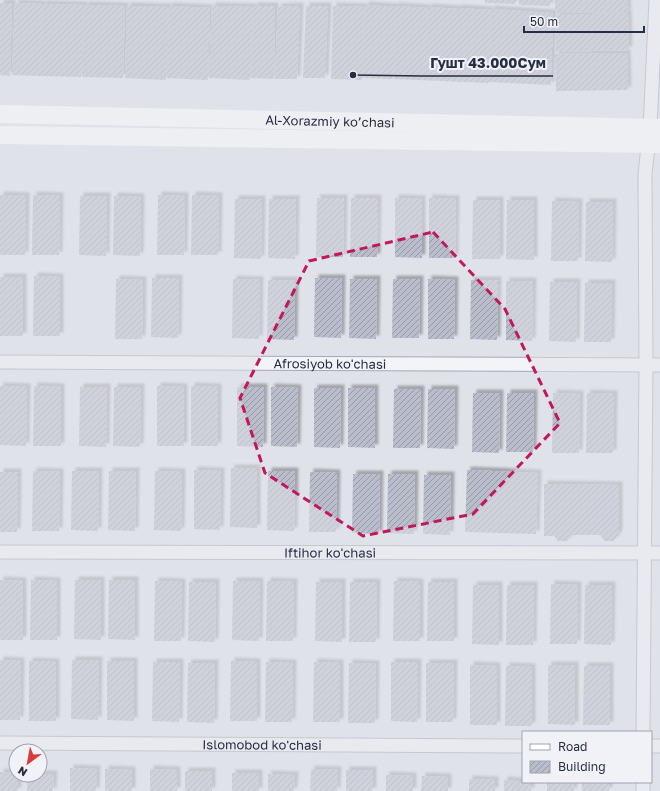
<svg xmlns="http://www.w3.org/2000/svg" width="660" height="791" viewBox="0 0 660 791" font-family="'Golos Text',sans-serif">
<defs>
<pattern id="building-hatch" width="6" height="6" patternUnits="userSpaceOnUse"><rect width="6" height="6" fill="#babdcb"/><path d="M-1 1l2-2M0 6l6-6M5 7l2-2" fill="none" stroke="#979aa6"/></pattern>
<filter id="shadow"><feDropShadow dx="3.5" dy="-3.5" stdDeviation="1" flood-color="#0004"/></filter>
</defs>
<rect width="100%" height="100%" fill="#e0e2ea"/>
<!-- building -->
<g fill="url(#building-hatch)" filter="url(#shadow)">
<path d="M 485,0 L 516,0 L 515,4 L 485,3 Z"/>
<path d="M 519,0 L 550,0 L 550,6 L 519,5 Z"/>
<path d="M 555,0 L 627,0 L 628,12 L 555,13 Z"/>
<path d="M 0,3 L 12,3 L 10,76 L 0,75 Z"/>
<path d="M 15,3 L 42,4 L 40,76 L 12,75 Z"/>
<path d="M 43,4 L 84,5 L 81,77 L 40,76 Z"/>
<path d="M 85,5 L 125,6 L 123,78 L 82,77 Z"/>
<path d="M 365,5 L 396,7 L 393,79 L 362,78 Z"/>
<path d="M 127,6 L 168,7 L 166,80 L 125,78 Z"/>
<path d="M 169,6 L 210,8 L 208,80 L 167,78 Z"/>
<path d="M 212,6 L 253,7 L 250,80 L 209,78 Z"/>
<path d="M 254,6 L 275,6 L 274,79 L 251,78 Z"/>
<path d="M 300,6 L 297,79 L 275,79 L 278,7 Z"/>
<path d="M 306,6 L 328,6 L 325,78 L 303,78 Z"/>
<path d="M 333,6 L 364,7 L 362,80 L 331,79 Z"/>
<path d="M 396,6 L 427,8 L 425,60 L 428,7 L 459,9 L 457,46 L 459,8 L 490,10 L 488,83 L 394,79 Z"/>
<path d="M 491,9 L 522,11 L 520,72 L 522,11 L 553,13 L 551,85 L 488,82 Z"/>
<path d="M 628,13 L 629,50 L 556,52 L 555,15 Z"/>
<path d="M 627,53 L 628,90 L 556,91 L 555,54 Z"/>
<path d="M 0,195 L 26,196 L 25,255 L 0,255 Z"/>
<path d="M 33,195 L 60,196 L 59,255 L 32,255 Z"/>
<path d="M 158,195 L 185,196 L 184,255 L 157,255 Z"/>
<path d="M 192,195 L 219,196 L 218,255 L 191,255 Z"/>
<path d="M 80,196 L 107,196 L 106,256 L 79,255 Z"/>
<path d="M 114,196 L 141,197 L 140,256 L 113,255 Z"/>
<path d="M 317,198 L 344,198 L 343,257 L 316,257 Z"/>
<path d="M 351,198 L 378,198 L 377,257 L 350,257 Z"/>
<path d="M 395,198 L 422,199 L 422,258 L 395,257 Z"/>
<path d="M 429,198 L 456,199 L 455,258 L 429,258 Z"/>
<path d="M 235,199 L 262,199 L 261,259 L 234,258 Z"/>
<path d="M 269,199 L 296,199 L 295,259 L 268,258 Z"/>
<path d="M 473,200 L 500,200 L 500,259 L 472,259 Z"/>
<path d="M 507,200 L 534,200 L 534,260 L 506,259 Z"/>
<path d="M 552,201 L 579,202 L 578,261 L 551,261 Z"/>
<path d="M 586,202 L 613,202 L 612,262 L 585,261 Z"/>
<path d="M 34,276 L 60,277 L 60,336 L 33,336 Z"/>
<rect x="0" y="277" width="23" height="59"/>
<path d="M 152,278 L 179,278 L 178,338 L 151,337 Z"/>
<path d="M 315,278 L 342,278 L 341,338 L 314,337 Z"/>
<path d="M 116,279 L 143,280 L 142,339 L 115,339 Z"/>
<path d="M 233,279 L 260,280 L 259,339 L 232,338 Z"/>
<path d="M 350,279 L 377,279 L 376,339 L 349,338 Z"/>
<path d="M 393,279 L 420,279 L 419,338 L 392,338 Z"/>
<path d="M 428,279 L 455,280 L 454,339 L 428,339 Z"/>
<path d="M 268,280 L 295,280 L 294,340 L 267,339 Z"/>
<path d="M 471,280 L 498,280 L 497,340 L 470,339 Z"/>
<path d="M 506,281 L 533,281 L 532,341 L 506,340 Z"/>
<path d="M 550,282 L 577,282 L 576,342 L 549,341 Z"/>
<path d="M 585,283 L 612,283 L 611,342 L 584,342 Z"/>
<path d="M 0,386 L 27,387 L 26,446 L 0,445 Z"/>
<path d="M 34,386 L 61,387 L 61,446 L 33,446 Z"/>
<path d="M 157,386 L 184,387 L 184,446 L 157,446 Z"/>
<path d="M 191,386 L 218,387 L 218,446 L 191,446 Z"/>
<path d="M 80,387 L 107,387 L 106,447 L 79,446 Z"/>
<path d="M 114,387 L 141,387 L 140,447 L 113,446 Z"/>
<path d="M 237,387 L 264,387 L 263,447 L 237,446 Z"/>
<path d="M 271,387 L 298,388 L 297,447 L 271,446 Z"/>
<path d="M 314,388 L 341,388 L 340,448 L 314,447 Z"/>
<path d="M 348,388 L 375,388 L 375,448 L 348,447 Z"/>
<path d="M 394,389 L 421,389 L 420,448 L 393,448 Z"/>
<path d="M 428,389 L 455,389 L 454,449 L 427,448 Z"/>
<path d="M 473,393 L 500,393 L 499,453 L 472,452 Z"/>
<path d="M 507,393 L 534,393 L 533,452 L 506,452 Z"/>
<path d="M 553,393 L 580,394 L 579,453 L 552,453 Z"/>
<path d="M 587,393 L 614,394 L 613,453 L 586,453 Z"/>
<path d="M 231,468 L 257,468 L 257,528 L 230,527 Z"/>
<path d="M 194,470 L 221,471 L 220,530 L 194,529 Z"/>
<path d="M 467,470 L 538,473 L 536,534 L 465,532 Z"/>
<path d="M 33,471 L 60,472 L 59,531 L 32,531 Z"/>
<path d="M 72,471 L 99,471 L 98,531 L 71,530 Z"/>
<path d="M 109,471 L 136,471 L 135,531 L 108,530 Z"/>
<path d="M 155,471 L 182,472 L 181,531 L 154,530 Z"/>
<path d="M 268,471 L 295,471 L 294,531 L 267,530 Z"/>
<path d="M 0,472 L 18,472 L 17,532 L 0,532 Z"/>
<path d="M 310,472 L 337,473 L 336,532 L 309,532 Z"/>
<path d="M 353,474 L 380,474 L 379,534 L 352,533 Z"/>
<path d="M 388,474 L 415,474 L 414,534 L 387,533 Z"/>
<path d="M 424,475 L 451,475 L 450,535 L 423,534 Z"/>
<path d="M 544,484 L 619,485 L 619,533 L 614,541 L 605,541 L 600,535 L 572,535 L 567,541 L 558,541 L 554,536 L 544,536 Z"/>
<path d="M 0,580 L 23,581 L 23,640 L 0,640 Z"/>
<path d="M 31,580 L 57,581 L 57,640 L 30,640 Z"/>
<path d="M 75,580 L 101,580 L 101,640 L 74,639 Z"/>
<path d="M 109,580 L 135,580 L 135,640 L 108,639 Z"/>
<path d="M 155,581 L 182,582 L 181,641 L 154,641 Z"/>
<path d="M 233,581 L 260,581 L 259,641 L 232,640 Z"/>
<path d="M 267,581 L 294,582 L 293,641 L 266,641 Z"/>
<path d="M 394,581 L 420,582 L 420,641 L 393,641 Z"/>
<path d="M 189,582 L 216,582 L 215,642 L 188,641 Z"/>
<path d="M 316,582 L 342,582 L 342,642 L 315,641 Z"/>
<path d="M 350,582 L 377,582 L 376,642 L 349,642 Z"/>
<path d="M 428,582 L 454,582 L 454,641 L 427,641 Z"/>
<path d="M 551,584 L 578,585 L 577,644 L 550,644 Z"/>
<path d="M 473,585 L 499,585 L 499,645 L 472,644 Z"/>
<path d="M 507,585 L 534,585 L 533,645 L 506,645 Z"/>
<path d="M 585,585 L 612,585 L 611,645 L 584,644 Z"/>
<path d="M 0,660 L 21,661 L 20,720 L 0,720 Z"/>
<path d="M 72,660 L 99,660 L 98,720 L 71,719 Z"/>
<path d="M 29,661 L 56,662 L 56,721 L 29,721 Z"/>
<path d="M 107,661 L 134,661 L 134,721 L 107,720 Z"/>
<path d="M 231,661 L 257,662 L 257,721 L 230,721 Z"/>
<path d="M 153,662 L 180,662 L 179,722 L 152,721 Z"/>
<path d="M 266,662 L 293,663 L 292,722 L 265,722 Z"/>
<path d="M 314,662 L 340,663 L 340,722 L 313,722 Z"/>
<path d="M 391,662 L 418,662 L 417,722 L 391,721 Z"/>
<path d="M 188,663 L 215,663 L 214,723 L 187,722 Z"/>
<path d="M 349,663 L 376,664 L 375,723 L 348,723 Z"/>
<path d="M 426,663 L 454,663 L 453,722 L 426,722 Z"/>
<path d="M 470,665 L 497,666 L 497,725 L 470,725 Z"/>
<path d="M 548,665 L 575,665 L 575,725 L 548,724 Z"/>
<path d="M 506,666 L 532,667 L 532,726 L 505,726 Z"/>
<path d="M 584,666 L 610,666 L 610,725 L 583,725 Z"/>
<path d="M 70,768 L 97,769 L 96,791 L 70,791 Z"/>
<path d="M 105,769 L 132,770 L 132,791 L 105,791 Z"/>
<path d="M 150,769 L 177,770 L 177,791 L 150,791 Z"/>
<path d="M 311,769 L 338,770 L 337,791 L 310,791 Z"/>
<rect x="346" y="770" width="27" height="21"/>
<rect x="185" y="771" width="27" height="20"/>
<path d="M 0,772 L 16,773 L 16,775 L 18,775 L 18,791 L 0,791 Z"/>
<rect x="232" y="773" width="27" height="18"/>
<path d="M 40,774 L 54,774 L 53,791 L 27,791 L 27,775 L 40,775 Z"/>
<path d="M 268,774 L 295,775 L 294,791 L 268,791 Z"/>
<path d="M 386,775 L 413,776 L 413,791 L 386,791 Z"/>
<path d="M 422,776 L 448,777 L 448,791 L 421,791 Z"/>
<path d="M 469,779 L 495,780 L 495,791 L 469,791 Z"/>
<path d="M 504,780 L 531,782 L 531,791 L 504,791 Z"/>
<rect x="547" y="782" width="27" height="9"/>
<rect x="582" y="782" width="27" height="9"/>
</g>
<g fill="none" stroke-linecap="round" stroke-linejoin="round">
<!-- street casing -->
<g stroke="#a5a8b5" stroke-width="15">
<g id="street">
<path id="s1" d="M 0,362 L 660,365"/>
<path id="s2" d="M 0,552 L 660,553"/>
<path d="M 643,732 L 646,365 L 645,174 L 650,128 L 656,0"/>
<path id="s3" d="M 0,743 L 523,746"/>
<path d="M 651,746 L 660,746"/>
<path d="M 643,782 L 643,791"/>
</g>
</g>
<!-- street -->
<use href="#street" stroke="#f3f4f8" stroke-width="13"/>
<!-- secondary -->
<g stroke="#fff" stroke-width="18">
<path id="s4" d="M 0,114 L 660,128"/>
<path d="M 0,135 L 660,144"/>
</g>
</g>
<!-- marked area -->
<path d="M0 0H660V791H0ZM 433,232 L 505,309 L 560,423 L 473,514 L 363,536 L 265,473 L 240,398 L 309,261 Z" fill="#e0e2ea" fill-opacity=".55" fill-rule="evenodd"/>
<path fill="none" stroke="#c2185b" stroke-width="3" stroke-dasharray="8 5" stroke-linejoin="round" d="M 433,232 L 505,309 L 560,423 L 473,514 L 363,536 L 265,473 L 240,398 L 309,261 Z"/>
<g text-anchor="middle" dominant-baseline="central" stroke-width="4" stroke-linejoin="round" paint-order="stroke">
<!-- street labels -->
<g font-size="13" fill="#272d43" stroke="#f0f2f7">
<text stroke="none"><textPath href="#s4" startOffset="330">Al-Xorazmiy ko’chasi</textPath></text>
<text stroke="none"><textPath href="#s1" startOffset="330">Afrosiyob ko'chasi</textPath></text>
<text stroke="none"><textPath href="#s2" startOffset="330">Iftihor ko'chasi</textPath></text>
<text stroke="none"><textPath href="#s3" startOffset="262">Islomobod ko'chasi</textPath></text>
</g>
</g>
<!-- callouts -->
<path fill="none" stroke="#272d43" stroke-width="1.5" d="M353 75L422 76H553"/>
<circle fill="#272d43" stroke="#f0f2f7" stroke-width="1.5" cx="353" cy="75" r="4"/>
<g font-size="14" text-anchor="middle" font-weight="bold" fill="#272d43" stroke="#f0f2f7" stroke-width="4" stroke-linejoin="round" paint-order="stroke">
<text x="488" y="68">Гушт 43.000Сум</text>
</g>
<!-- legend -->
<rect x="522" y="731" width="130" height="52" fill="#f0f2f7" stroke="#a0a3af"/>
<rect x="530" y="744" width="20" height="6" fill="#ffffff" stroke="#a0a3af"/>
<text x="558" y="751" font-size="12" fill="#272d43">Road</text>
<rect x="530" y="761" width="20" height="12" fill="url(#building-hatch)" stroke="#a0a3af"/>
<text x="558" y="771" font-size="12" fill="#272d43">Building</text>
<!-- north arrow -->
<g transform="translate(28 763) rotate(212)"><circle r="19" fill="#f0f2f7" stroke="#a0a3af"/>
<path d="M0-3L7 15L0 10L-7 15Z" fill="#da3a3b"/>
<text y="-6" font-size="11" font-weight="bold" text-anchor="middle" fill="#272d43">N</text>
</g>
<!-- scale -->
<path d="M524 26v6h120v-6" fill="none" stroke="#272d43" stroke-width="2"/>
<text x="530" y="26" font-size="12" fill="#272d43" stroke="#f0f2f7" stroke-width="3" paint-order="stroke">50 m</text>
</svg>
